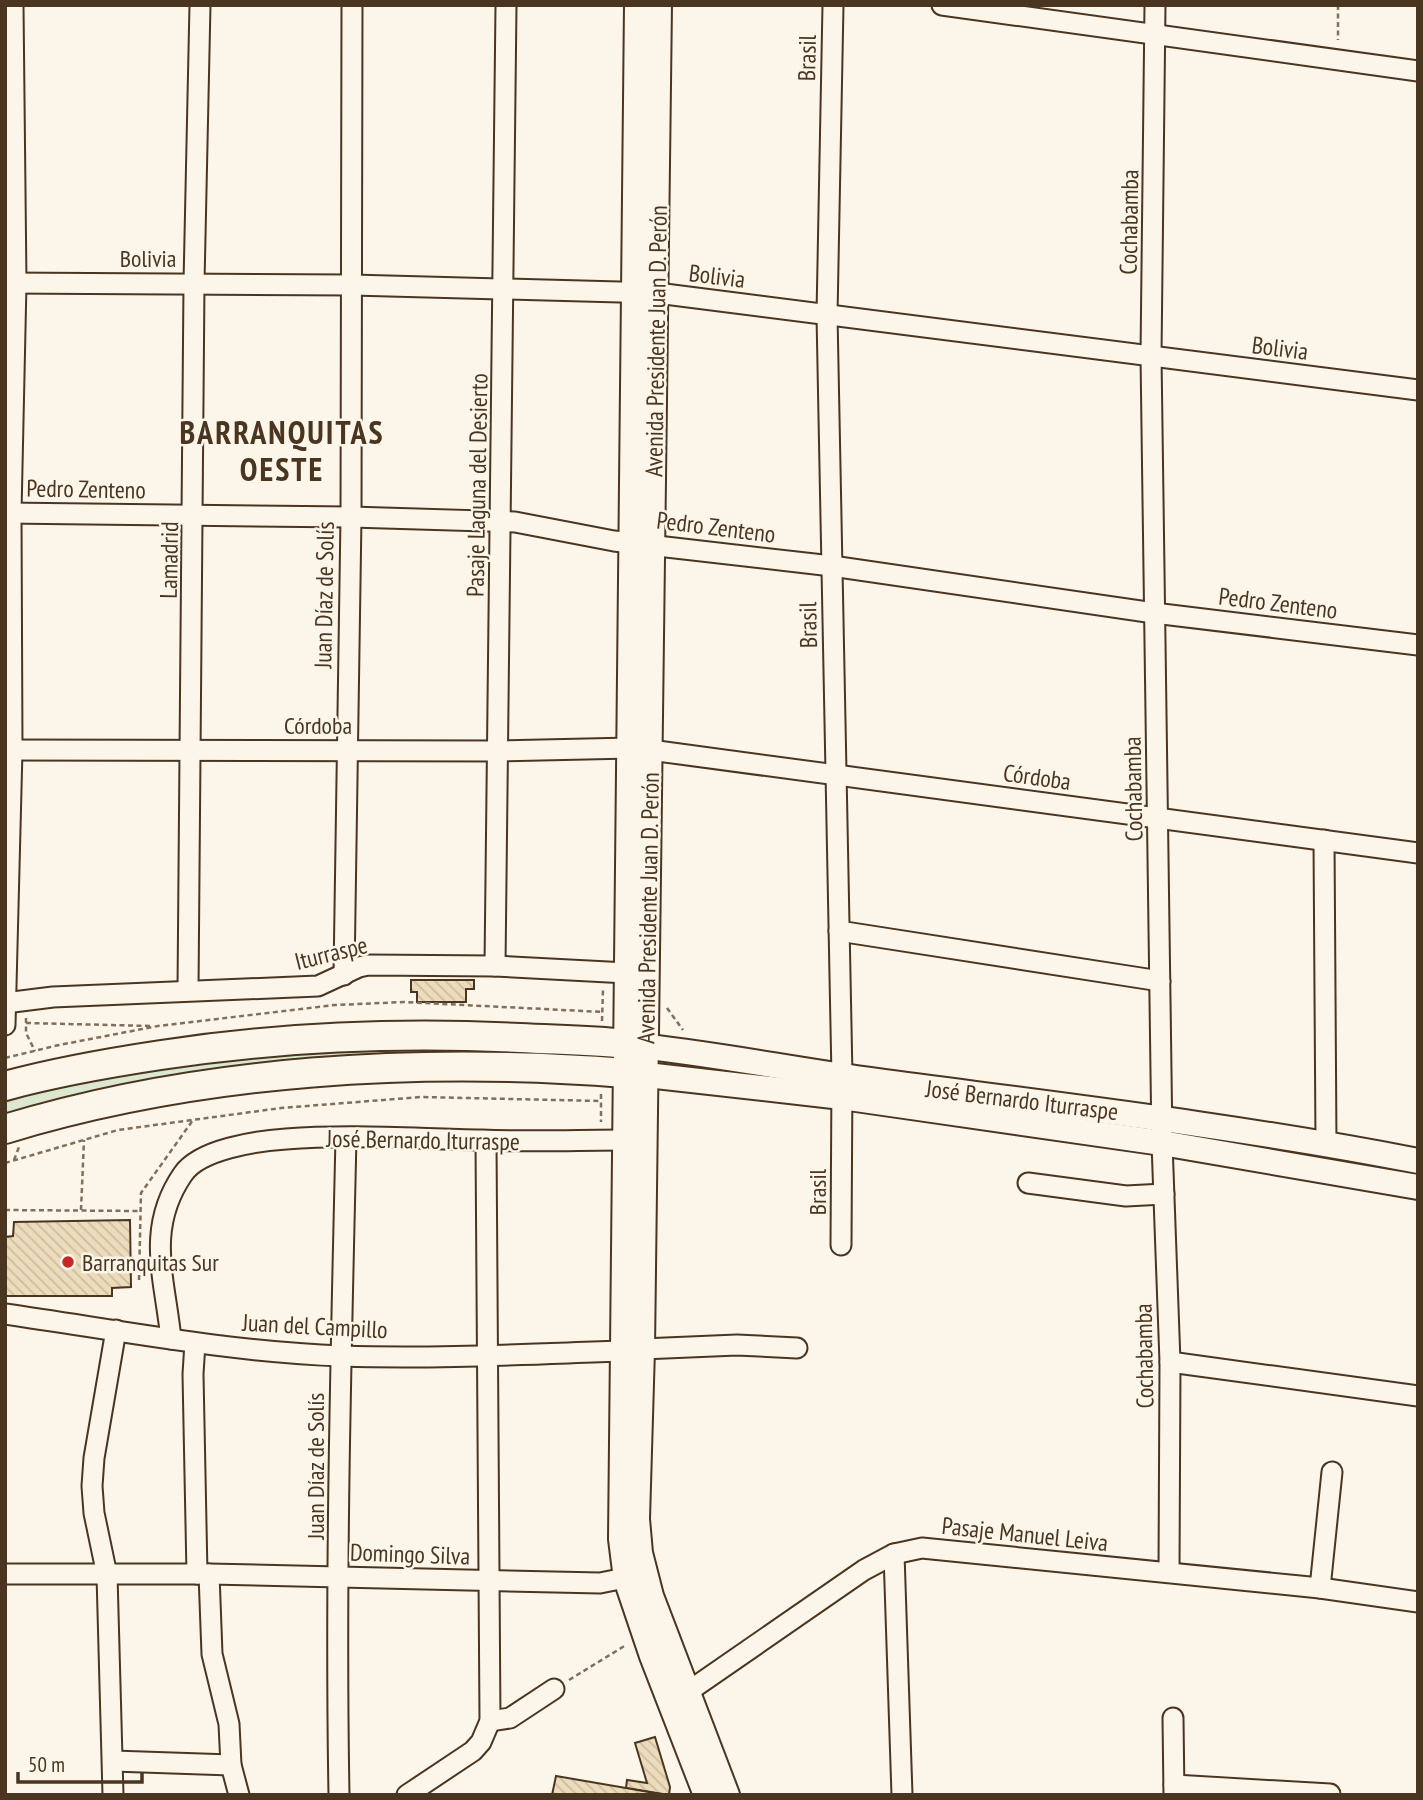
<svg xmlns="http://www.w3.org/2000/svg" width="1423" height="1800" viewBox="0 0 1423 1800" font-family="'PT Sans Narrow',sans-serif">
<defs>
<pattern id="building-back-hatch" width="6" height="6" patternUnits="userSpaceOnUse" patternTransform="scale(1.75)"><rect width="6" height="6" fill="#ecdcbc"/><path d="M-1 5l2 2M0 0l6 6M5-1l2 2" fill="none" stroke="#ccbda1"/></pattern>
</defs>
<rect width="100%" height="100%" fill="#fbf6e9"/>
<!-- grass -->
<path fill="#dce7d0" stroke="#887966" stroke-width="2" d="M 625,1044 L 625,1073 L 386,1067 L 5,1129 L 5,1086 L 227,1045 Z"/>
<!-- building -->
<g fill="url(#building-back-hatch)" stroke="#4a3520" stroke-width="2">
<path d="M 411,980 L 474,980 L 474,989 L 466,989 L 466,1002 L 417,1002 L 417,992 L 411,992 Z"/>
<path d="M 130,1220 L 131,1287 L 112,1288 L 112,1296 L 5,1296 L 5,1237 L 13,1236 L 14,1222 Z"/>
<path d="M 655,1737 L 670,1787 L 669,1795 L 626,1788 L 627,1780 L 647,1783 L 635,1743 Z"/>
<path d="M 556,1776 L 626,1788 L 666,1795 L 552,1795 Z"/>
</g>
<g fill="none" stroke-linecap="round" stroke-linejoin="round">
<!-- minor casing -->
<g stroke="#4a3520" stroke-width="23">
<g id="minor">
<path d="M 833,5 L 827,315 L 842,1077 L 841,1245"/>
<path d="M 942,5 L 1418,71"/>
<path d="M 1155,5 L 1151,356 L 1162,1143 L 1170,1362 L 1169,1572"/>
<path d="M 5,283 L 352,285 L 657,293 L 1418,390"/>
<path d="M 5,513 L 351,517 L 515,522 L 614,541 L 832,566 L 1154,613 L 1418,645"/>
<path d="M 5,750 L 498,751 L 631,748"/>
<path d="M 650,750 L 1418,853"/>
<path d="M 1324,840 L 1326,1144"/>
<path d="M 839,931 L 1160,981"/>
<path d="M 495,966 C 499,646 505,326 506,5"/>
<path d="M 344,975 L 351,517 L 352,5"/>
<path d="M 188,990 L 194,283 L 200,5"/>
<path d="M 5,1003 L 53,997 L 318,986 L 359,967 L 368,965 L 495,966 L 627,973"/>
<path d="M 5,1025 L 12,750 L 11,513 L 16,283 L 13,5"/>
<path d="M 1028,1183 L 1126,1196 L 1164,1194"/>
<path d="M 5,1314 C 117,1330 229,1352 342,1356 C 436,1359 530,1354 623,1351"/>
<path d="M 171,1339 C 165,1279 145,1229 183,1174 C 200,1149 257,1141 286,1139 C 351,1134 417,1139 482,1140 C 530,1142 578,1140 626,1140"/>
<path d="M 195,1343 L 193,1374 L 197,1574"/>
<path d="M 642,1349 L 737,1345 L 797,1348"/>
<path d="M 1170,1362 L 1418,1396"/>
<path d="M 894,1554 L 902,1795"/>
<path d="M 5,1574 L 209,1574 L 600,1583 L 640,1575"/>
<path d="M 209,1574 L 212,1654 L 229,1724 L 231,1765 L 239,1795"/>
<path d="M 1320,1588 L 1332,1472"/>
<path d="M 676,1700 L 864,1570 L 894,1554 L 922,1548 L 1320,1588 L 1418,1602"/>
<path d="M 1173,1718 L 1174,1795"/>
<path d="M 490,1721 L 510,1718 L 554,1689"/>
<path d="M 113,1761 L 231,1765"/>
<path d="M 1174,1785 L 1330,1794"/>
<path d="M 113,1795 L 107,1575 L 94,1513 L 92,1486 L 94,1458 L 116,1330"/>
<path d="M 339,1795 C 335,1576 341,1357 346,1138"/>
<path d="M 407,1795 L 473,1751 L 481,1742 L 490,1721 L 486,1141"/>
</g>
</g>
<!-- major casing -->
<g stroke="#4a3520" stroke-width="28">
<g id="major">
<path d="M 637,5 L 621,1539 L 626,1579 L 652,1656 L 706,1795"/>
<path d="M 659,5 L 642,1349 L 637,1519 L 640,1553 L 651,1596 L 727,1795"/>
<path d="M 630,1045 C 712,1053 794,1070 877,1081 C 1057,1105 1239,1126 1418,1161"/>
<path d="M 629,1073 L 842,1097 L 1162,1143 L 1418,1187"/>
</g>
</g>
<!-- highway casing -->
<g stroke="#4a3520" stroke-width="32">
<g id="highway">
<path d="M 5,1086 C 56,1072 108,1063 161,1055 C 280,1037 399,1032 520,1038 C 555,1040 590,1040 625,1044"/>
<path d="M 5,1129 C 202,1069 421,1057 625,1073"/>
</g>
</g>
<!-- path -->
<g stroke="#7f6f5c" stroke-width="2.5" stroke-dasharray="5 3.5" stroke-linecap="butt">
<path d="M 1338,5 L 1338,40"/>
<path d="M 667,1008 L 683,1030"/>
<path d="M 26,1018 L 26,1033 L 35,1051"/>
<path d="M 602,1021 L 603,989"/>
<path d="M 26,1023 L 152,1026"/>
<path d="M 5,1058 L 59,1045 L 158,1026 L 335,1005 L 404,1002 L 603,1012"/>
<path d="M 601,1094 L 601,1122"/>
<path d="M 14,1160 L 19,1147"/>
<path d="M 5,1163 L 118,1130 L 281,1108 L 421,1097 L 601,1101"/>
<path d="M 5,1210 L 141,1211"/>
<path d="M 81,1210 L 84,1140"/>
<path d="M 139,1280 L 141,1193 L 193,1120"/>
<path d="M 569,1680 L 626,1645"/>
</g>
<!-- minor -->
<use href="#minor" stroke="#fbf6e9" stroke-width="19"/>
<!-- major -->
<use href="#major" stroke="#fbf6e9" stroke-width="24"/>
<!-- highway -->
<use href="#highway" stroke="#fbf6e9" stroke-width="28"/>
</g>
<!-- markers -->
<circle fill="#c62828" stroke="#fbf6e9" stroke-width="2.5" cx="68" cy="1262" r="7"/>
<g text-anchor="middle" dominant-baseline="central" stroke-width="5" stroke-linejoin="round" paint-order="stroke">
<!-- street labels -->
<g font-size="24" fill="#4a3520" stroke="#fbf6e9">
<text transform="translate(807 58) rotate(-89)">Brasil</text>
<text transform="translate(1129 222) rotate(-89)">Cochabamba</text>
<text x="148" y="258">Bolivia</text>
<text transform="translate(717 276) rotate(7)">Bolivia</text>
<text transform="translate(656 341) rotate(-89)">Avenida Presidente Juan D. Perón</text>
<text transform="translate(1280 348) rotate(7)">Bolivia</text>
<text transform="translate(477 485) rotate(-89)">Pasaje Laguna del Desierto</text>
<text transform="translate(86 489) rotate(1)">Pedro Zenteno</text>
<text transform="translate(716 527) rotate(7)">Pedro Zenteno</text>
<text transform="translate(169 560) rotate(-89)">Lamadrid</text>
<text transform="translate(324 595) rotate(-89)">Juan Díaz de Solís</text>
<text transform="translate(1278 603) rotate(7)">Pedro Zenteno</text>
<text transform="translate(808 625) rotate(-91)">Brasil</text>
<text x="318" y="725">Córdoba</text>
<text transform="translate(1037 777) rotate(8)">Córdoba</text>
<text transform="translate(1133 789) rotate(-91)">Cochabamba</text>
<text transform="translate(648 908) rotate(-89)">Avenida Presidente Juan D. Perón</text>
<text transform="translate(331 953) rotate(-14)">Iturraspe</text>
<text transform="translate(1022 1100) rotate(7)">José Bernardo Iturraspe</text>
<text transform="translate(423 1140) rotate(1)">José Bernardo Iturraspe</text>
<text transform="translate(817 1192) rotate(-90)">Brasil</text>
<text transform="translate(315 1326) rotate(3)">Juan del Campillo</text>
<text transform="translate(1144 1356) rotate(-91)">Cochabamba</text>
<text transform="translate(315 1466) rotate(-90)">Juan Díaz de Solís</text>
<text transform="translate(1025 1534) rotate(6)">Pasaje Manuel Leiva</text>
<text transform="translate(410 1554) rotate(2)">Domingo Silva</text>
</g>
<!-- poi labels -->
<g font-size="24" fill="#4a3520" stroke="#fbf6e9" text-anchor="start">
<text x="82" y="1262">Barranquitas Sur</text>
</g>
<!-- district labels -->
<g font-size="32" font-weight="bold" letter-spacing="2" fill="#4a3520" stroke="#fbf6e9">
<text x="282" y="432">BARRANQUITAS<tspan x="282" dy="37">OESTE</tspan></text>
</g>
</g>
<!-- border -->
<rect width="1423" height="1800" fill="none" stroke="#4a3520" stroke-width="14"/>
<!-- scale -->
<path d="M18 1772v10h124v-10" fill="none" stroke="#4a3520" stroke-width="3.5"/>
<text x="28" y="1772" font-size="21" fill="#4a3520" stroke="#fbf6e9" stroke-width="5" paint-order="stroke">50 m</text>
</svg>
